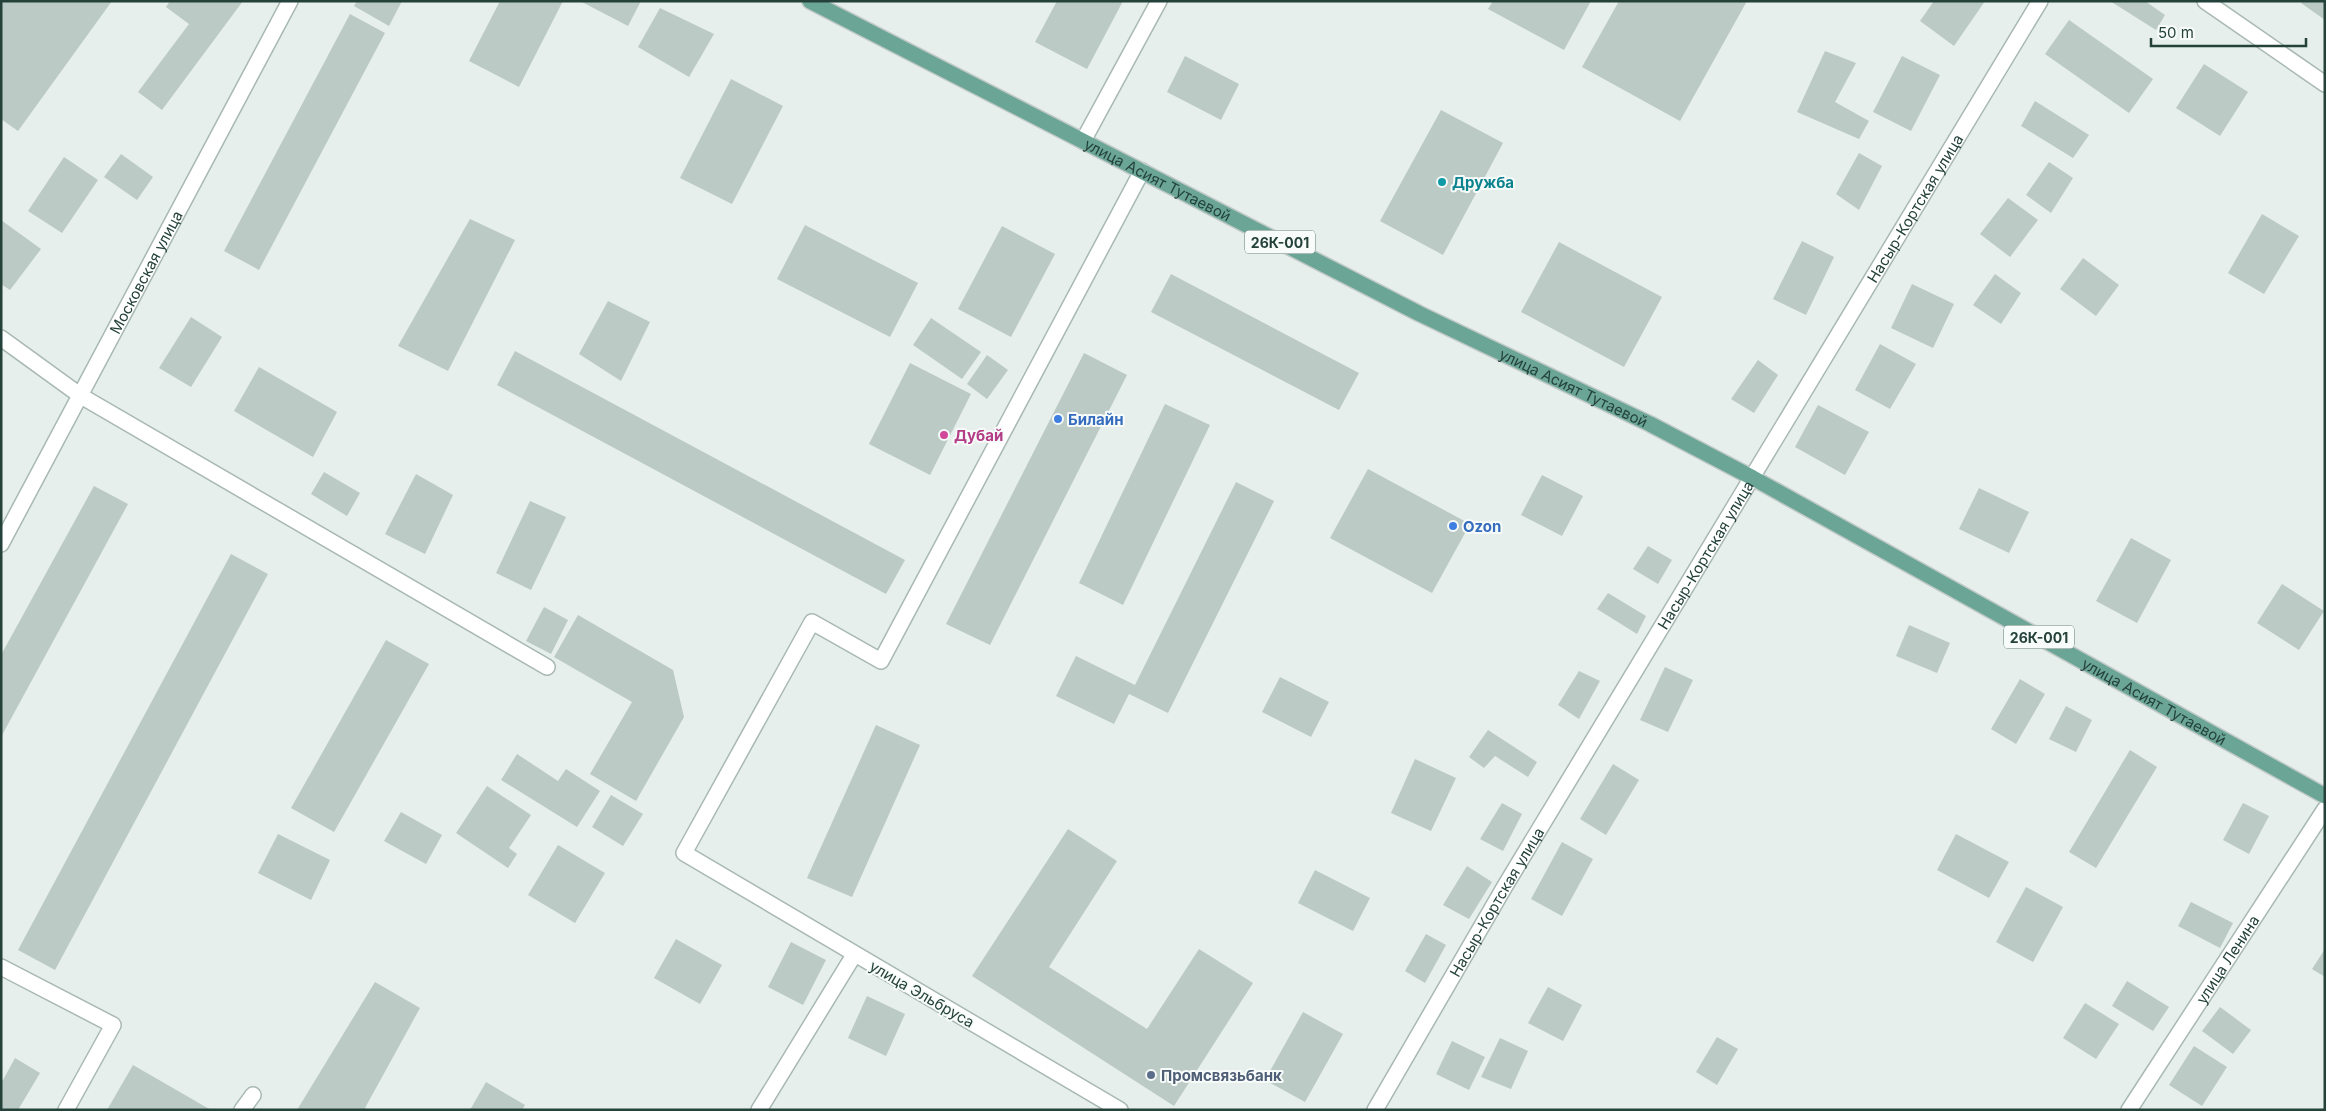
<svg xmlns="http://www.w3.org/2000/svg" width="2326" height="1111" viewBox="0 0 2326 1111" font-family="Inter,sans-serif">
<rect width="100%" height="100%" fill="#e6efeb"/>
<!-- building -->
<g fill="#bbcac4">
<path d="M 1,1 L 112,1 L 18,131 L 1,119 Z"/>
<path d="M 170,1 L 243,1 L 162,110 L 138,92 L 189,24 L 166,7 Z"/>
<path d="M 357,1 L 402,1 L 389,26 L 354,6 Z"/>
<path d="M 500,1 L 563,1 L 519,87 L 469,61 Z"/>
<path d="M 580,1 L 641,1 L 628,26 Z"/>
<path d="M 1057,1 L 1123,1 L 1087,69 L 1035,42 Z"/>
<path d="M 1493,1 L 1591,1 L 1564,50 L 1488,9 Z"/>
<path d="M 1619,1 L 1747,1 L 1680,121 L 1582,67 Z"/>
<path d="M 1934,1 L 1985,1 L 1954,46 L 1920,21 Z"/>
<path d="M 2110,1 L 2145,1 L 2165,15 L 2156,30 Z"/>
<path d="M 2303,1 L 2325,1 L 2325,20 L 2301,3 Z"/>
<path d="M 660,8 L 714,34 L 689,77 L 638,47 Z"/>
<path d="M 350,14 L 385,33 L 259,270 L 224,251 Z"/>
<path d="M 2069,20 L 2153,79 L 2129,113 L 2045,54 Z"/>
<path d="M 1825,51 L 1856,63 L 1835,102 L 1869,121 L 1859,139 L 1797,112 Z"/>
<path d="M 1185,56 L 1239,84 L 1221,120 L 1167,92 Z"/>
<path d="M 1902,56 L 1940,75 L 1911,131 L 1873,112 Z"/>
<path d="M 2204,64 L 2248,92 L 2220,136 L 2176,108 Z"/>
<path d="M 731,79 L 783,106 L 732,204 L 680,178 Z"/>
<path d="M 2035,101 L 2089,135 L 2073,158 L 2021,126 Z"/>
<path d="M 1441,110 L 1503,143 L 1443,255 L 1380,221 Z"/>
<path d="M 1859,153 L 1882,166 L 1859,210 L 1836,194 Z"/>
<path d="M 121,154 L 153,177 L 137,200 L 104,177 Z"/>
<path d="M 64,157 L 98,180 L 62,233 L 28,211 Z"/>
<path d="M 2049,162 L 2073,178 L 2051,213 L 2026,195 Z"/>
<path d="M 2008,198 L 2038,220 L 2010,257 L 1980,234 Z"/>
<path d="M 2262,214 L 2299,236 L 2264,294 L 2228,273 Z"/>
<path d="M 470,219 L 515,240 L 448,371 L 398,346 Z"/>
<path d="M 1,220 L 41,249 L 10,290 L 1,284 Z"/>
<path d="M 805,225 L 918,283 L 890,337 L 777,279 Z"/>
<path d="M 1002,226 L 1055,254 L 1011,337 L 958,309 Z"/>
<path d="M 1802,241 L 1834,257 L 1806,315 L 1773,299 Z"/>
<path d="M 1559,242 L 1662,297 L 1624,367 L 1521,312 Z"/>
<path d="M 2083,258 L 2119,285 L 2096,316 L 2060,289 Z"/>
<path d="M 1171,274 L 1359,373 L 1339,410 L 1151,312 Z"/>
<path d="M 1995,274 L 2021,293 L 2001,324 L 1973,305 Z"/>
<path d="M 1912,284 L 1954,304 L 1933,348 L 1891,328 Z"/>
<path d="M 608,301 L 650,322 L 621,381 L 579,354 Z"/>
<path d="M 191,317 L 222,337 L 191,387 L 159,368 Z"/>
<path d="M 931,318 L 981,352 L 962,379 L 913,345 Z"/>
<path d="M 1880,344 L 1916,364 L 1890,409 L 1855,390 Z"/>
<path d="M 515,351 L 905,560 L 886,594 L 497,385 Z"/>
<path d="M 1084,353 L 1127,375 L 990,645 L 946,624 Z"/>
<path d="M 987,355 L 1008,370 L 987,399 L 967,384 Z"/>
<path d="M 1758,360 L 1778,375 L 1754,413 L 1731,399 Z"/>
<path d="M 910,363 L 971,394 L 930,475 L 869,444 Z"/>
<path d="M 259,367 L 337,412 L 313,457 L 234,411 Z"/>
<path d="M 1165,404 L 1210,425 L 1123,605 L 1079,583 Z"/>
<path d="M 1818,405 L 1869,432 L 1845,475 L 1795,447 Z"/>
<path d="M 1368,469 L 1470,524 L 1432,593 L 1330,538 Z"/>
<path d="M 324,472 L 360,493 L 347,516 L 311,494 Z"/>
<path d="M 416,474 L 453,495 L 425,554 L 385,534 Z"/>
<path d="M 1542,475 L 1583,496 L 1562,536 L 1521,515 Z"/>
<path d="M 1236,482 L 1274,501 L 1168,713 L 1129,694 L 1114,724 L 1056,696 L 1076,656 L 1135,685 Z"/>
<path d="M 94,486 L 128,504 L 1,737 L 1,655 Z"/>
<path d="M 1979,488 L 2029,512 L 2009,553 L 1959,529 Z"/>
<path d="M 530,501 L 566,517 L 531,590 L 496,573 Z"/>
<path d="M 2131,538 L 2171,560 L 2137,623 L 2096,601 Z"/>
<path d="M 1648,546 L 1672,560 L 1658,584 L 1633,569 Z"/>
<path d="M 231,554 L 268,574 L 55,970 L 18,950 Z"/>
<path d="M 2282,584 L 2324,611 L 2299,650 L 2257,623 Z"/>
<path d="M 1608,593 L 1646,616 L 1637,634 L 1597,609 Z"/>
<path d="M 544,607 L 568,620 L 551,654 L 526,641 Z"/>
<path d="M 578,615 L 673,670 L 684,717 L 636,801 L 590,774 L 632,702 L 554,657 Z"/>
<path d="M 1909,625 L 1950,643 L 1937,673 L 1896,656 Z"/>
<path d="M 386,640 L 429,664 L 334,832 L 291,808 Z"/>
<path d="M 1665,667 L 1693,680 L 1668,732 L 1640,720 Z"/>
<path d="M 1579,671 L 1600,681 L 1579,719 L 1558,705 Z"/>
<path d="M 1280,677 L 1329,702 L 1311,737 L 1262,712 Z"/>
<path d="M 2020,679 L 2045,694 L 2016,744 L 1991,729 Z"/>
<path d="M 2066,706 L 2092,720 L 2076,752 L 2049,739 Z"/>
<path d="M 876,725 L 920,745 L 852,897 L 807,878 Z"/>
<path d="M 1488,730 L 1537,762 L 1528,777 L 1495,756 L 1484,768 L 1469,757 Z"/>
<path d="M 2130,750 L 2157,767 L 2096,868 L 2069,852 Z"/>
<path d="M 517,754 L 558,781 L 566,769 L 600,791 L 577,827 L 501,780 Z"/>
<path d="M 1415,759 L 1456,778 L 1431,831 L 1391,813 Z"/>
<path d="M 1613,764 L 1639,780 L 1606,835 L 1580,819 Z"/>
<path d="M 487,786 L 531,815 L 509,848 L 517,854 L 508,868 L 456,833 Z"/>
<path d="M 611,795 L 643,814 L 623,846 L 592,827 Z"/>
<path d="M 1502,803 L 1522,814 L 1503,851 L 1480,839 Z"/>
<path d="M 2243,803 L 2269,816 L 2249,854 L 2223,840 Z"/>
<path d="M 401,812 L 442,835 L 426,864 L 384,841 Z"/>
<path d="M 1068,829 L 1117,861 L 1049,967 L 1147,1029 L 1199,949 L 1253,983 L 1174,1106 L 972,976 Z"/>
<path d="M 278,834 L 330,860 L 311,900 L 258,873 Z"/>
<path d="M 1956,834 L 2009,862 L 1989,898 L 1937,870 Z"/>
<path d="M 1562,842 L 1593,859 L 1562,916 L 1531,899 Z"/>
<path d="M 558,845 L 605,873 L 575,923 L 528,895 Z"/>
<path d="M 1467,866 L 1492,882 L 1469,919 L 1443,905 Z"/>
<path d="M 1315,870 L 1370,898 L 1353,931 L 1298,903 Z"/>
<path d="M 2026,887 L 2063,907 L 2033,962 L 1996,942 Z"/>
<path d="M 2191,902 L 2233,923 L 2220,948 L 2178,926 Z"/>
<path d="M 1426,934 L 1446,945 L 1425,983 L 1405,971 Z"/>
<path d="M 676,939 L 722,965 L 700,1004 L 654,978 Z"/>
<path d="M 791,942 L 826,960 L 803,1005 L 768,987 Z"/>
<path d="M 2325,949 L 2325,977 L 2312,969 Z"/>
<path d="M 2127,981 L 2169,1007 L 2153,1031 L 2112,1006 Z"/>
<path d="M 375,982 L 420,1008 L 365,1108 L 368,1110 L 297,1110 Z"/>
<path d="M 1548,987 L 1582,1005 L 1563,1041 L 1528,1023 Z"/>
<path d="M 867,996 L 905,1014 L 886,1056 L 848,1038 Z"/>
<path d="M 2085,1003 L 2119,1024 L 2096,1059 L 2063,1038 Z"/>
<path d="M 2220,1007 L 2251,1030 L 2233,1054 L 2202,1031 Z"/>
<path d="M 1303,1012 L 1343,1034 L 1305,1102 L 1265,1080 Z"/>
<path d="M 1717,1037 L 1738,1049 L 1717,1085 L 1696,1072 Z"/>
<path d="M 1500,1038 L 1528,1051 L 1511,1089 L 1481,1077 Z"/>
<path d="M 1452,1041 L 1485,1057 L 1469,1090 L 1436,1074 Z"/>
<path d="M 2194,1046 L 2227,1067 L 2202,1106 L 2169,1085 Z"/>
<path d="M 15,1058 L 40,1073 L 18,1110 L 1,1110 L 1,1079 L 3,1080 Z"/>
<path d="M 133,1065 L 211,1110 L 107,1110 Z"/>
<path d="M 486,1082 L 525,1105 L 522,1110 L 470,1110 Z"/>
</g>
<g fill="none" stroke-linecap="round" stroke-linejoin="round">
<!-- minor casing -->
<g stroke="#a8b8b2" stroke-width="18">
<g id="minor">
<path d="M 2205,1 L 2325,84"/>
<path d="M 1083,141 L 1159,1"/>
<path d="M 1,338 L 81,396 L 547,667"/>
<path id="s1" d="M 1,544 L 290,1"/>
<path d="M 1,967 L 113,1025 L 66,1110"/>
<path d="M 242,1110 L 253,1095"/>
<path d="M 759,1110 L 854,955"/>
<path d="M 1120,1110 L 684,853 L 812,622 L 881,661 L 1142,171"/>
<path id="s2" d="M 1375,1110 L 1505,886 L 2040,1"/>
<path id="s3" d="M 2129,1110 L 2325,809"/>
</g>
</g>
<!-- major casing -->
<g stroke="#c2cac8" stroke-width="18">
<g id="major">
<path id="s4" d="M 810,1 L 1420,314 L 1650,424 L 1753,478 L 2325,796"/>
</g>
</g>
<!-- minor -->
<use href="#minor" stroke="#fff" stroke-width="15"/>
<!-- major -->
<use href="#major" stroke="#6aa596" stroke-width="15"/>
</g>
<!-- markers -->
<circle fill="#0f9aa8" stroke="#f7fbf9" stroke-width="2" cx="1442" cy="182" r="5"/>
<g fill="#3f7fe0" stroke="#f7fbf9" stroke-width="2">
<circle cx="1058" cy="419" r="5"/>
<circle cx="1453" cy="526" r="5"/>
</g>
<circle fill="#d1479c" stroke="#f7fbf9" stroke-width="2" cx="944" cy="435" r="5"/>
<circle fill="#5c6f8a" stroke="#f7fbf9" stroke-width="2" cx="1151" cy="1075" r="5"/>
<g text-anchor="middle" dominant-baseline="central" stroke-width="4" stroke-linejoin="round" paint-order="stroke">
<!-- shield labels -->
<g fill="#f7fbf9" stroke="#637a73" stroke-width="1">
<rect x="1245" y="230.5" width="70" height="23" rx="4"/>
<rect x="2004" y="625.5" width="70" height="23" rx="4"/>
</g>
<g font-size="14" font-weight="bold" fill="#24423a">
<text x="1280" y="242">26К-001</text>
<text x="2039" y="637">26К-001</text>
</g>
<!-- street labels -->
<g font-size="15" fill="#24423a" stroke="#f7fbf9">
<text stroke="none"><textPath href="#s4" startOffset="391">улица Асият Тутаевой</textPath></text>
<text stroke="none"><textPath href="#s2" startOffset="1051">Насыр-Кортская улица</textPath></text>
<text stroke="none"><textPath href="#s1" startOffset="308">Московская улица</textPath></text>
<text stroke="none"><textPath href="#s4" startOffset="856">улица Асият Тутаевой</textPath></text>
<text stroke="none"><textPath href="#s2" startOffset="646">Насыр-Кортская улица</textPath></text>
<text stroke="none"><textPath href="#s4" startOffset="1516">улица Асият Тутаевой</textPath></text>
<text stroke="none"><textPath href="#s2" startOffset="241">Насыр-Кортская улица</textPath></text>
<text stroke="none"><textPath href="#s3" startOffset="180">улица Ленина</textPath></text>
<text transform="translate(922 994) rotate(30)">улица Эльбруса</text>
</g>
<!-- culture labels -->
<g font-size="15" font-weight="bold" fill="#0d838f" stroke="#f7fbf9" text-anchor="start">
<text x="1452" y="182">Дружба</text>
</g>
<!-- shop labels -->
<g font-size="15" font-weight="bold" fill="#366cbe" stroke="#f7fbf9" text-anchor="start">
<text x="1068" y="419">Билайн</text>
<text x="1463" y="526">Ozon</text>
</g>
<!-- hotel labels -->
<g font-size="15" font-weight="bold" fill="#b23c85" stroke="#f7fbf9" text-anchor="start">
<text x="954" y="435">Дубай</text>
</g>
<!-- service labels -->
<g font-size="15" font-weight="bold" fill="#4e5e75" stroke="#f7fbf9" text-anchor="start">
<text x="1161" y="1075">Промсвязьбанк</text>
</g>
</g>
<!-- border -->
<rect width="2326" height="1111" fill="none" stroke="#24423a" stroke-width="5"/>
<!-- scale -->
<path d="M2151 38v8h155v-8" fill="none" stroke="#24423a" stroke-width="2.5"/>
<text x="2158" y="38" font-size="15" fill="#24423a" stroke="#f7fbf9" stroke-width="4" paint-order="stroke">50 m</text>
</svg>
